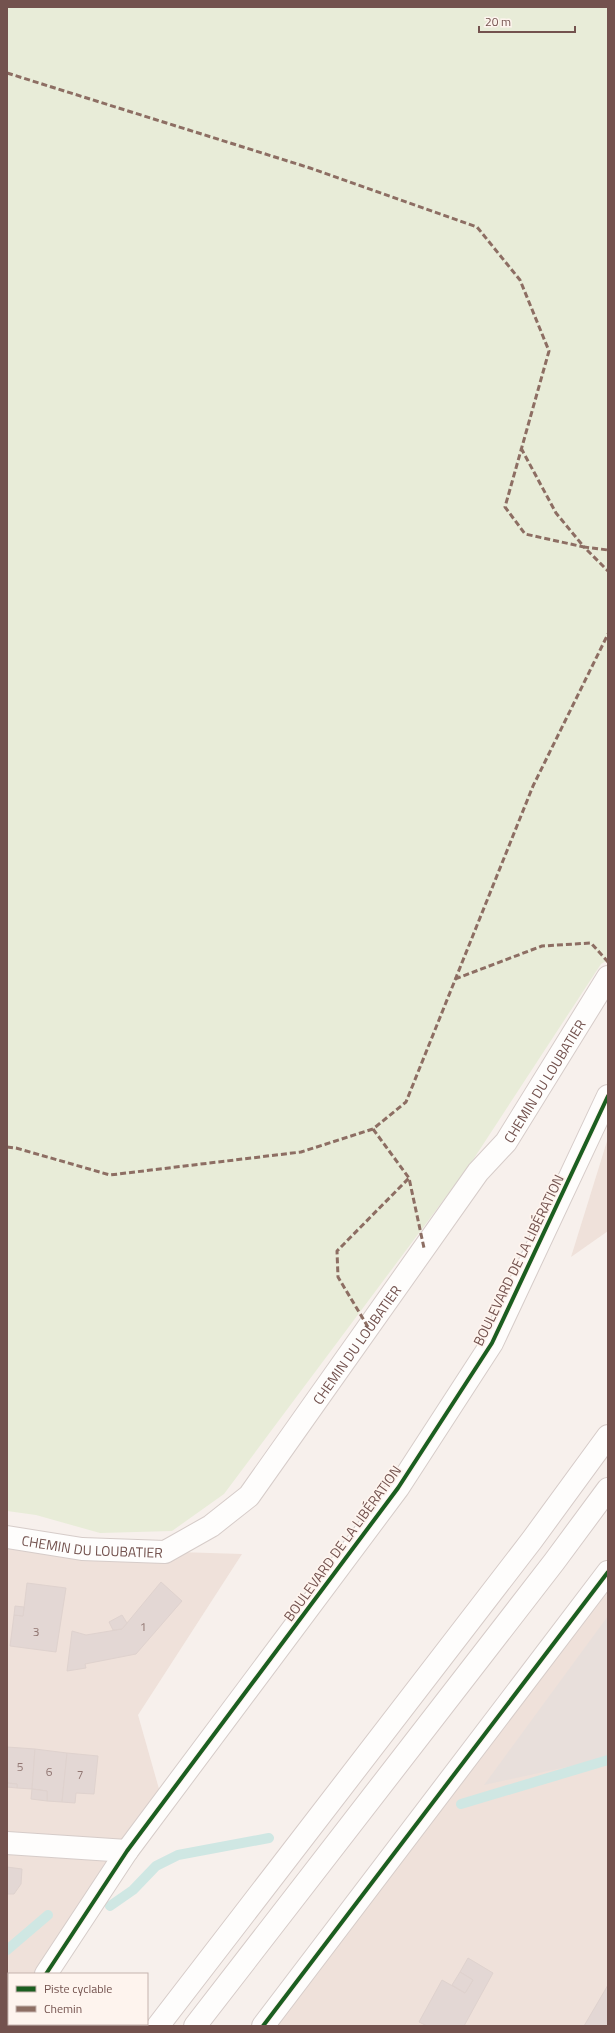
<svg xmlns="http://www.w3.org/2000/svg" width="615" height="2033" viewBox="0 0 615 2033" font-family="'Titillium Web',sans-serif">
<rect width="100%" height="100%" fill="#f7f0ec"/>
<!-- residential -->
<g fill="#efe1da">
<path d="M 608,1138 L 608,1231 L 571,1257 Z"/>
<path d="M 7,1537 L 82,1549 L 242,1554 L 138,1715 L 163,1803 L 41,1974 L 9,1974 L 9,2018 L 7,2021 Z"/>
<path d="M 608,1572 L 608,2026 L 263,2026 Z"/>
</g>
<!-- industrial -->
<path fill="#e8dfdb" d="M 608,1616 L 608,1758 L 484,1785 Z"/>
<!-- green -->
<path fill="#e8ecd8" d="M 7,7 L 608,7 L 608,960 L 601,964 L 469,1166 L 224,1494 L 172,1531 L 100,1533 L 36,1515 L 7,1511 Z"/>
<g fill="none" stroke-linecap="round" stroke-linejoin="round">
<!-- stream -->
<g stroke="#cfe7e3" stroke-width="10">
<path d="M 461,1804 L 608,1760"/>
<path d="M 110,1906 L 133,1890 L 156,1866 L 178,1855 L 269,1838"/>
<path d="M 7,1950 L 48,1915"/>
</g>
</g>
<!-- building -->
<g fill="#e3d7d4" stroke="#dfd2ce">
<path d="M 161,1582 L 182,1601 L 136,1654 L 85,1664 L 86,1668 L 67,1671 L 72,1631 L 86,1635 L 122,1629 Z"/>
<path d="M 27,1583 L 66,1588 L 56,1652 L 10,1646 L 14,1615 L 23,1616 Z"/>
<path d="M 15,1606 L 24,1607 L 23,1616 L 14,1615 Z"/>
<path d="M 122,1615 L 127,1623 L 122,1629 L 113,1630 L 109,1622 Z"/>
<path d="M 7,1747 L 35,1749 L 32,1789 L 17,1788 L 17,1784 L 7,1783 Z"/>
<path d="M 35,1749 L 67,1753 L 62,1802 L 47,1801 L 47,1791 L 32,1789 Z"/>
<path d="M 67,1753 L 98,1756 L 94,1794 L 76,1793 L 75,1803 L 62,1802 Z"/>
<path d="M 7,1783 L 17,1784 L 17,1788 L 7,1787 Z"/>
<path d="M 32,1789 L 47,1791 L 47,1801 L 31,1799 Z"/>
<path d="M 7,1867 L 22,1869 L 21,1884 L 14,1894 L 7,1894 Z"/>
<path d="M 468,1958 L 493,1973 L 464,2026 L 427,2026 L 419,2022 L 442,1980 L 465,1993 L 473,1980 L 460,1972 Z"/>
<path d="M 460,1972 L 473,1980 L 465,1993 L 452,1985 Z"/>
<path d="M 608,1985 L 608,2026 L 584,2026 Z"/>
</g>
<g fill="none" stroke-linecap="round" stroke-linejoin="round">
<!-- minor casing -->
<g stroke="#d6ccc9" stroke-width="24">
<g id="minor">
<path id="s1" d="M 7,1537 L 82,1549 L 165,1552 L 211,1526 L 249,1496 L 478,1172 L 506,1142 L 608,977"/>
<path d="M 7,1843 L 127,1851"/>
<path d="M 263,2026 L 608,1572"/>
</g>
</g>
<!-- tertiary casing -->
<g stroke="#d6ccc9" stroke-width="24">
<g id="tertiary">
<path d="M 46,1974 L 127,1851 L 398,1488 L 492,1343 L 608,1096"/>
<path d="M 9,2026 L 11,2024"/>
</g>
</g>
<!-- secondary casing -->
<g stroke="#d6cbc8" stroke-width="24">
<g id="secondary">
<path d="M 158,2026 L 532,1540 L 608,1436"/>
<path d="M 195,2026 L 554,1562 L 608,1489"/>
</g>
</g>
<!-- path -->
<path stroke="#d9d0cf" stroke-width="2.5" stroke-dasharray="1 3" stroke-linecap="butt" d="M 72,2024 L 75,2026"/>
<!-- minor -->
<use href="#minor" stroke="#fefdfc" stroke-width="22"/>
<!-- tertiary -->
<use href="#tertiary" stroke="#fefdfc" stroke-width="22"/>
<!-- secondary -->
<use href="#secondary" stroke="#fefdfc" stroke-width="22"/>
<!-- quiet -->
<g stroke="#8d6e63" stroke-width="3" stroke-dasharray="6 3" stroke-linecap="butt">
<path d="M 7,73 L 310,168 L 477,227 L 520,280 L 549,351 L 505,507 L 525,534 L 584,547 L 608,571"/>
<path d="M 521,448 L 556,513 L 584,547 L 608,550"/>
<path d="M 455,979 L 542,946 L 591,943 L 608,962"/>
<path d="M 373,1129 L 409,1178 L 424,1248"/>
<path d="M 7,1147 L 16,1148 L 110,1175 L 301,1152 L 373,1129 L 406,1102 L 533,786 L 608,634"/>
<path d="M 368,1327 L 338,1277 L 337,1251 L 409,1178"/>
</g>
<!-- cycleway casing -->
<g stroke="#fef4ee" stroke-width="6">
<g id="cycleway">
<path d="M 46,1974 L 127,1851 L 398,1488 L 492,1343 L 608,1096"/>
<path d="M 263,2026 L 608,1572"/>
</g>
</g>
<!-- cycleway -->
<use href="#cycleway" stroke="#1b5e20" stroke-width="4"/>
</g>
<g text-anchor="middle" dominant-baseline="central" stroke-width="3.5" stroke-linejoin="round" paint-order="stroke">
<!-- number labels -->
<g font-size="12" fill="#917672">
<text x="143" y="1626">1</text>
<text x="36" y="1631">3</text>
<text x="20" y="1766">5</text>
<text x="49" y="1771">6</text>
<text x="80" y="1774">7</text>
</g>
<!-- street labels -->
<g font-size="14" fill="#73524e" stroke="#fef4ee">
<text stroke="none"><textPath href="#s1" startOffset="770">CHEMIN DU LOUBATIER</textPath></text>
<text transform="translate(518 1260) rotate(-64)">BOULEVARD DE LA LIBÉRATION</text>
<text stroke="none"><textPath href="#s1" startOffset="446">CHEMIN DU LOUBATIER</textPath></text>
<text transform="translate(342 1543) rotate(-54)">BOULEVARD DE LA LIBÉRATION</text>
<text stroke="none"><textPath href="#s1" startOffset="86">CHEMIN DU LOUBATIER</textPath></text>
</g>
</g>
<!-- border -->
<rect width="615" height="2033" fill="none" stroke="#73524e" stroke-width="16"/>
<!-- legend -->
<rect x="8" y="1973" width="140" height="52" fill="#fef4ee" stroke="#c6b3ae"/>
<rect x="16" y="1986" width="20" height="6" fill="#1b5e20" stroke="#c6b3ae"/>
<text x="44" y="1993" font-size="12" fill="#73524e">Piste cyclable</text>
<rect x="16" y="2006" width="20" height="6" fill="#8d6e63" stroke="#c6b3ae"/>
<text x="44" y="2013" font-size="12" fill="#73524e">Chemin</text>
<!-- scale -->
<path d="M479 26v6h96v-6" fill="none" stroke="#73524e" stroke-width="2"/>
<text x="485" y="26" font-size="12" fill="#73524e" stroke="#fef4ee" stroke-width="3" paint-order="stroke">20 m</text>
</svg>
